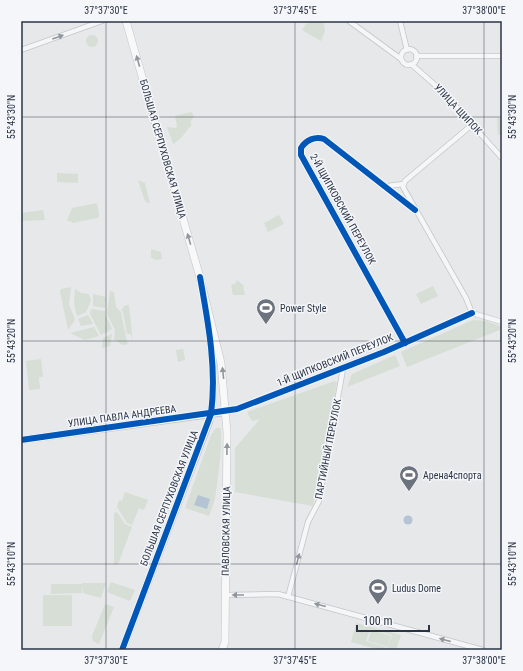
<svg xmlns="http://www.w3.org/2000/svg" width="523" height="671" viewBox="0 0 523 671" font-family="'Roboto Condensed',sans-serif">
<rect width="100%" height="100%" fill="#e6e8ea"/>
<!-- green -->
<g fill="#d6ded6" fill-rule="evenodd">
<path d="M 312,21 L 323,21 L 325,31 L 321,41 L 302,30 L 306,24 Z"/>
<circle cx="92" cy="41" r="6"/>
<path d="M 191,112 L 194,116 L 191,121 L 191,126 C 185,132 181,140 173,144 L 167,127 L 176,128 L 177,126 L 175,116 Z"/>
<path d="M 497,118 L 502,118 L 502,135 L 498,135 Z"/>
<path d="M 57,173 L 78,174 L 78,183 L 57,182 Z"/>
<path d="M 138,180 L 145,183 L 150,203 L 147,203 L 144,199 Z"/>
<path d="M 97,203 L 99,215 L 98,218 L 72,223 L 71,221 L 67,221 L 72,208 Z"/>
<path d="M 43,210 L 45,220 L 22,221 L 22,213 Z"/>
<path d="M 279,215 L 284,224 L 268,232 L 264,223 Z"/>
<path d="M 151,249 L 161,252 L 162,259 L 155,260 L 151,257 Z"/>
<path d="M 237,280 L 243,285 L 245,295 L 233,295 L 231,285 L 236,283 Z"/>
<path d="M 433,286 L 438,296 L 421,304 L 416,294 Z"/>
<path d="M 71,287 L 69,304 L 75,320 L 68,330 L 60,292 L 61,289 Z"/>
<path d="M 75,289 L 81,293 L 89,294 L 91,301 L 86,312 L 77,316 L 74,304 Z"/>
<path d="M 110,291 L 114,292 L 116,307 L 121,312 L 127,342 L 129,344 L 122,345 L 114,339 L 115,330 L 107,314 Z"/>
<path d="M 93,294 L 106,297 L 105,308 L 93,306 Z"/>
<path d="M 129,305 L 133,343 L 131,334 L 127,334 L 123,312 L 121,309 L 124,308 L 123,306 Z"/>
<path d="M 91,309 L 105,311 L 105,314 L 112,329 L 101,335 L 90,314 Z"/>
<path d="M 88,315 L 93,324 L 81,326 L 78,319 Z"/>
<path d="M 473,320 L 486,321 L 502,327 L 502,329 L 407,367 L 401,352 Z"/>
<path d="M 94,327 L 99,336 L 85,340 L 70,333 Z"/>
<path d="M 112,334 L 110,346 L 102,348 L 103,338 Z"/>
<path d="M 183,349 L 185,360 L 178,362 L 176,350 Z"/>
<path d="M 395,355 L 400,366 L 347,387 L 352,374 Z"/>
<path d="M 41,359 L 43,377 L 39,377 L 40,389 L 29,390 L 26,361 Z"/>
<path d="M 335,381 L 337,383 L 313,506 L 235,492 L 235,448 L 260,419 L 252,421 L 247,412 Z"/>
<path d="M 216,428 L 220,428 C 224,435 217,488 215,498 C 214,504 211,510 209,516 L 185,508 L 211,435 Z"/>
<path d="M 125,492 L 148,500 L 144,510 L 139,508 L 132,525 L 127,523 L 117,507 L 119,500 L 122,501 Z"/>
<path d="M 117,512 L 125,524 L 132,527 L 118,564 L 114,565 L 114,513 Z"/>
<path d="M 111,582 L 135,590 L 130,601 L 107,592 Z"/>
<path d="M 82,583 L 106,583 L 101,598 L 83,593 Z"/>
<path d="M 51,584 L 82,584 L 82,593 L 51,594 Z"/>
<path d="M 72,595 L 72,626 L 43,626 L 43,595 Z"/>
<path d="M 105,604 L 114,607 L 99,644 L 93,641 L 92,636 Z"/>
<path d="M 356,623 L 401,635 L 396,650 L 380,650 L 351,642 ZM 370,629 L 392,635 L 388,648 L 366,641 Z"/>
<path d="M 371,630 L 391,636 L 388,647 L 368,641 Z"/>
</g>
<!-- water -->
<g fill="#b4c4d5">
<path d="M 198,495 L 210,499 L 207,509 L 194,505 Z"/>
<circle cx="408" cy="520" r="4.5"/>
</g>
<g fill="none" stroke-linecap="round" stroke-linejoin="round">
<!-- minor casing -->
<g stroke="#c4c6c8" stroke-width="6">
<g id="minor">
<path d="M 349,21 L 401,59"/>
<path d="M 400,21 L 407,50"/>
<circle cx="409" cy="57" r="8"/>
<path d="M 21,50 L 102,21"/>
<path d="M 416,56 L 502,56"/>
<path d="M 411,64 L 443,92 L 502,158"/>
<path d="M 388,186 L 403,184"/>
<path d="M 472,313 L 466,298 L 403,187 L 405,181 L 473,124"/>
<path d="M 472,313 L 502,322"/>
<path d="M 405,343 L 301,155 L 301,148 C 306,140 315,136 324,139 L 415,210"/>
<path d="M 225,412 L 237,409 L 384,352 L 472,313"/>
<path d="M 225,595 L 278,594 L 483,650"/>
<path d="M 288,597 L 308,522 L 319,501 L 343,369"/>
</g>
</g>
<!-- tertiary casing -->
<g stroke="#c4c6c8" stroke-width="8">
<g id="tertiary">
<path d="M 21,440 L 225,412"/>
<path d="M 122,650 L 209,422 C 217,388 212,351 207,316"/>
</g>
</g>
<!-- primary casing -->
<g stroke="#c2c5c8" stroke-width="8">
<path id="primary" d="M 126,21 L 199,274 L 221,363 L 227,432 L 225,642 L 222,650"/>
</g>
<!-- minor -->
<use href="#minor" stroke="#f5f6f7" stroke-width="4.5"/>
<!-- tertiary -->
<use href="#tertiary" stroke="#f5f6f7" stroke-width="6"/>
<!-- primary -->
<use href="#primary" stroke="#f8f8f8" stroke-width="7"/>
<!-- cycleway casing -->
<g stroke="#f4f6f9" stroke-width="8">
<g id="cycleway">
<path d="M 405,343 L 301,155 L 301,148 C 306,140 315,136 324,139 L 415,210"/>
<path d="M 21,440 L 237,409 L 384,352 L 472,313"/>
<path d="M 122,650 L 211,414 C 217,368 208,322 200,277"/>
</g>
</g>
<!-- cycleway -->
<use href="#cycleway" stroke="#0057b8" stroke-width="6"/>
</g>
<!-- one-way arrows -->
<defs><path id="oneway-solid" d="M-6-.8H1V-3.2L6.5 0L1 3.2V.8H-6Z"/></defs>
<g fill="#90959e">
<use href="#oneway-solid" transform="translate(58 37) rotate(-20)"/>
<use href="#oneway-solid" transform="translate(298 559) rotate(-76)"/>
<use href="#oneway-solid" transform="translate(238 595) rotate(180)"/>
<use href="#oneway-solid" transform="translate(320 605) rotate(-165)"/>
<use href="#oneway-solid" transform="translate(445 640) rotate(-165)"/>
</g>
<g fill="#92969e">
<use href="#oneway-solid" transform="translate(138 61) rotate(-106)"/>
<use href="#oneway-solid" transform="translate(189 239) rotate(-106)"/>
<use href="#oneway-solid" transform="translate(223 373) rotate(-96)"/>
<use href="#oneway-solid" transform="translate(227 449) rotate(-89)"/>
</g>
<!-- ticks -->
<path fill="none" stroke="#2b3445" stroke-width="1" stroke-opacity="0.45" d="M 106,21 L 106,650M 295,21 L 295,650M 484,21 L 484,650M 21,117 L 502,117M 21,341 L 502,341M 21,564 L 502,564"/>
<!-- icons -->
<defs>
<g id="stadium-pin" transform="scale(1)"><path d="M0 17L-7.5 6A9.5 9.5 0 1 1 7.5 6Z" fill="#6c737f" stroke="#f4f6f9"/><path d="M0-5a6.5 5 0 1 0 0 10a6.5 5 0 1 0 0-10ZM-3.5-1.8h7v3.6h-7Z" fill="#fff"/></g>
</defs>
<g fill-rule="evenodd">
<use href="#stadium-pin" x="266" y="308"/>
<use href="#stadium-pin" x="409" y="475"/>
<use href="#stadium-pin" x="378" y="588"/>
</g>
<g text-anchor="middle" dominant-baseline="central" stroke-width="3" stroke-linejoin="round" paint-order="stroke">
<!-- street labels -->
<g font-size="10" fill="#2b3445" stroke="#f4f6f9">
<text transform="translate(458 109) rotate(47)">УЛИЦА ЩИПОК</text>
<text transform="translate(163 149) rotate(74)">БОЛЬШАЯ СЕРПУХОВСКАЯ УЛИЦА</text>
<text transform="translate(343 209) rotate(61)">2-Й ЩИПКОВСКИЙ ПЕРЕУЛОК</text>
<text transform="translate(335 360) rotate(-22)">1-Й ЩИПКОВСКИЙ ПЕРЕУЛОК</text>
<text transform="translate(122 416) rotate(-8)">УЛИЦА ПАВЛА АНДРЕЕВА</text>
<text transform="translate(328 449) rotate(-79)">ПАРТИЙНЫЙ ПЕРЕУЛОК</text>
<text transform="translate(169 498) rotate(-69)">БОЛЬШАЯ СЕРПУХОВСКАЯ УЛИЦА</text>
<text transform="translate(226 531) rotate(-89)">ПАВЛОВСКАЯ УЛИЦА</text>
</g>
<!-- poi labels -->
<g font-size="10" fill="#2b3445" stroke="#f4f6f9" text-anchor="start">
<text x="280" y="308">Power Style</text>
<text x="423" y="475">Арена4спорта</text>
<text x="392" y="588">Ludus Dome</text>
</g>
</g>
<!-- border -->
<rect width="523" height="671" fill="none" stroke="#f4f6f9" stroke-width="44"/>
<!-- scale -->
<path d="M357 625v6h72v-6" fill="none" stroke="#2b3445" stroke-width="2"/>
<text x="363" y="625" font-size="12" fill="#2b3445" stroke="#f4f6f9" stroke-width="3" paint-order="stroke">100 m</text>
<rect x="22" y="22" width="479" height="627" fill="none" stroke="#2b3445" stroke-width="1.5"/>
<g font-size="10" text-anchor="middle" fill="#2b3445">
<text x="106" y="14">37°37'30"E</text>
<text x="295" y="14">37°37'45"E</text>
<text x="484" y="14">37°38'00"E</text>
<text transform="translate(11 117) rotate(-90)" y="4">55°43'30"N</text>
<text transform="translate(512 117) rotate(-90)" y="4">55°43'30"N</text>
<text transform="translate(11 341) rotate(-90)" y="4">55°43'20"N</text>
<text transform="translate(512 341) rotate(-90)" y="4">55°43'20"N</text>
<text transform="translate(11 564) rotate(-90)" y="4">55°43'10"N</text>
<text transform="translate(512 564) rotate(-90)" y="4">55°43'10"N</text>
<text x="106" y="664">37°37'30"E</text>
<text x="295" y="664">37°37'45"E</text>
<text x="484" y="664">37°38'00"E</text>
</g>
</svg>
